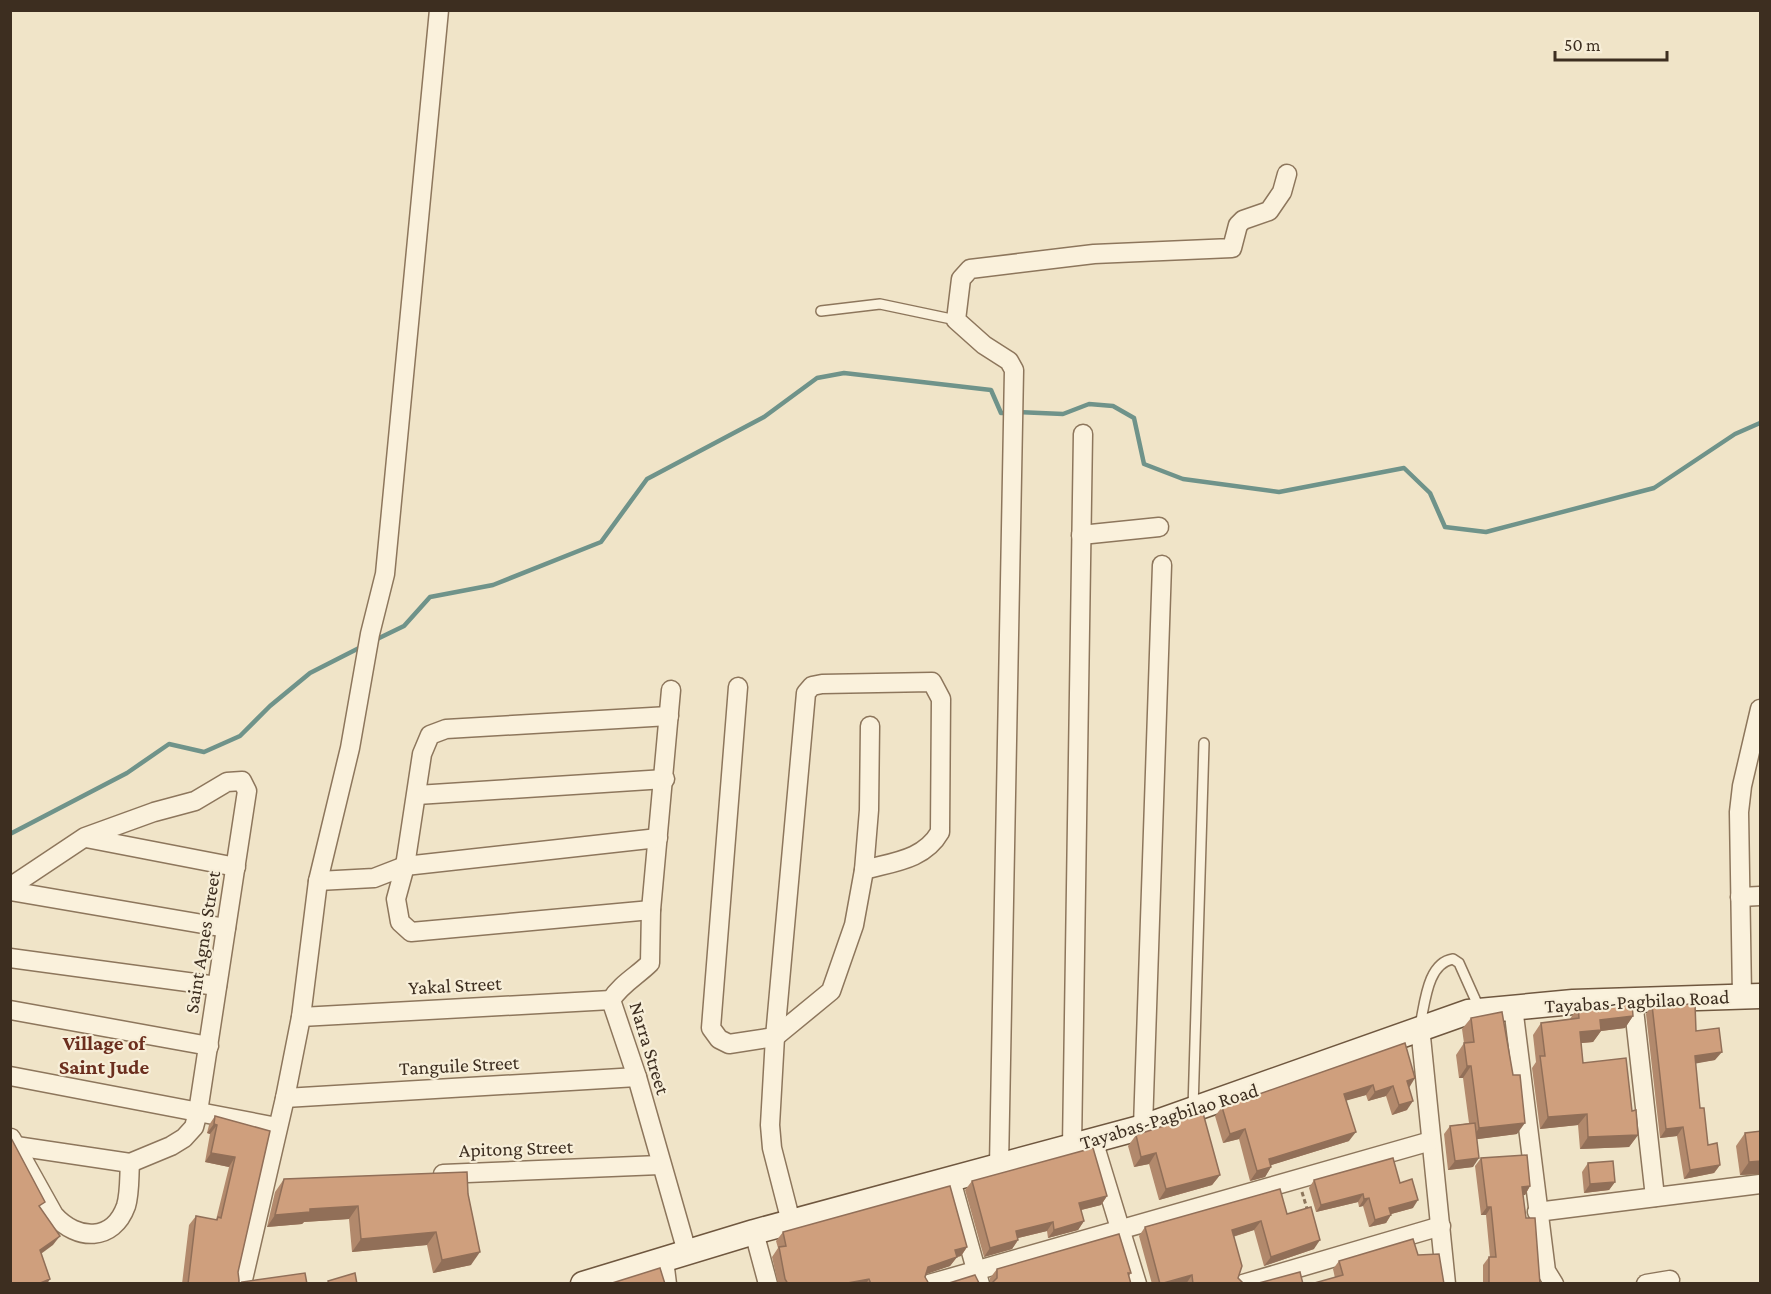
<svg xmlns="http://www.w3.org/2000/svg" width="1771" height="1294" viewBox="0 0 1771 1294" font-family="'Crimson Pro',serif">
<rect width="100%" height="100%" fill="#f0e4c8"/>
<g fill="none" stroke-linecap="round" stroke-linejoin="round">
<!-- stream -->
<g stroke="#6f938a" stroke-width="4.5">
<path d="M 1017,412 L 1063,414 L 1089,404 L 1113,406 L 1134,418 L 1144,464 L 1183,479 L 1279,492 L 1404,468 L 1430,493 L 1445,527 L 1486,532 L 1654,488 L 1735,434 L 1760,423"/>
<path d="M 373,641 L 404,626 L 430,597 L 493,585 L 601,542 L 647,479 L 764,417 L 817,378 L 844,373 L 991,390 L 1001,413 L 1009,413"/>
<path d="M 10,834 L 127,773 L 169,744 L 204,752 L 240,736 L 270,706 L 310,673 L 363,646"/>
</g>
<!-- lane casing -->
<g stroke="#8d765c" stroke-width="12">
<g id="lane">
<path d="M 821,311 L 880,304 L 956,320"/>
<path d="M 1420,1025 C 1425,1004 1427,963 1453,959 L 1459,963 L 1480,1010"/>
<path d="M 1193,1109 L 1204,743"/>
</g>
</g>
<!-- street casing -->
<g stroke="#8d765c" stroke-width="21">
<g id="street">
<path d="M 1081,535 L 1159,527"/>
<path d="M 738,687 L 711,1028 L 719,1039 L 729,1044 L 775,1037 L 831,991 L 854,925 L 864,870 L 869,810 L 870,726"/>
<path d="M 671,690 L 651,910 L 650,963 C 637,976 621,984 611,1000 L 637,1077 L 687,1252"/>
<path d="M 417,795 L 665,779"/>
<path d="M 86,838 L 236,867"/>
<path d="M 318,881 L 374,878 L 405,866 L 658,838"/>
<path d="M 10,887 L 85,837 L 154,812 L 195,801 L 227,782 L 242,781 L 247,791 L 198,1112 L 194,1127 L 184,1138 L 171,1146 L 130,1163 L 16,1146"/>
<path d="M 10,891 L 226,928"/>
<path d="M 1740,897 L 1760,896"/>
<path d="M 651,910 L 411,932 L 400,922 L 396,899 L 405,866 L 422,754 L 430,735 L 446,729 L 669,716"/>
<path d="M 10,958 L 217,986"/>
<path d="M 1742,996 L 1739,812 L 1742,786 L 1760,709"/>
<path d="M 1633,1000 L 1655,1197"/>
<path d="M 1513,1007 L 1546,1271 L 1554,1284"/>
<path d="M 10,1010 L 209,1046"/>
<path d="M 301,1017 L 611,1000"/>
<path d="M 1420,1027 L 1446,1284"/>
<path d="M 10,1076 L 277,1127"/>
<path d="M 285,1098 L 637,1077"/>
<path d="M 1143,1127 L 1162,565"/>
<path d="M 11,1138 L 54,1215 C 77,1241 113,1242 126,1206 C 130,1193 129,1176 130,1163"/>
<path d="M 1093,1140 L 1137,1284"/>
<path d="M 1072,1147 L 1083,434"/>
<path d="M 999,1166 L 1014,370 L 1009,361 L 984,345 L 956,320 L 961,279 L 970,269 L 1094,254 L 1232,248 L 1238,225 L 1243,220 L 1269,211 L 1282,192 L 1287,174"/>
<path d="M 443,1174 L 660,1165"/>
<path d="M 951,1180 L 980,1284"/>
<path d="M 1537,1212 L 1760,1184"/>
<path d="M 791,1222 L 772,1148 L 770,1125 L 775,1037 L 806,693 L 812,686 L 822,684 L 932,682 L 941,699 L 940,832 C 924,860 893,862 864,870"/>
<path d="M 754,1232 L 768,1284"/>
<path d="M 664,1260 L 667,1284"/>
<path d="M 242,1284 L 285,1098 L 301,1017 L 318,881 L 350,748 L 370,634 L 385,574 L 439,10"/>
<path d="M 929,1284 L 1431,1141"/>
<path d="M 1243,1284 L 1441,1226"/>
<path d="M 1646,1284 L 1670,1280"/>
</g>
</g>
<!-- secondary casing -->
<g stroke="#6f573f" stroke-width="27">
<path id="secondary" d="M 583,1284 L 754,1232 L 1143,1127 L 1468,1012 L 1573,1002 L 1760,996"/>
</g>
<!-- path -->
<path stroke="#8d765c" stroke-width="3" stroke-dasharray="4.5 3" stroke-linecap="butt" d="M 1302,1192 L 1308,1212"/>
<!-- lane -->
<use href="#lane" stroke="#faf1dc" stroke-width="9"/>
<!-- street -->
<use href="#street" stroke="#faf1dc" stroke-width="18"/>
<!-- secondary -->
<use href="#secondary" stroke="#faf1dc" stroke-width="24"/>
</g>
<!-- wall -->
<g fill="#b2896c">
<path d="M 1652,1005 L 1696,1031 L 1715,1060 L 1695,1063 L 1700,1108 L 1708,1145 L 1720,1165 L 1714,1173 L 1684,1179 L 1677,1136 L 1660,1138 L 1646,1014 Z"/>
<path d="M 1578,1007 L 1633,1016 L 1625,1028 L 1601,1031 L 1593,1042 L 1581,1043 L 1583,1063 L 1632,1111 L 1638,1135 L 1629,1147 L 1580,1149 L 1578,1125 L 1540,1129 L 1532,1068 L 1536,1062 L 1533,1035 L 1541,1023 L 1570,1019 Z"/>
<path d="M 1471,1018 L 1517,1134 L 1477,1139 L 1473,1167 L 1448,1170 L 1444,1134 L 1450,1126 L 1469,1123 L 1463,1078 L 1459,1078 L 1456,1055 L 1464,1043 L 1462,1029 Z"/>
<path d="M 1405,1043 L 1407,1110 L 1392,1115 L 1386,1096 L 1368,1101 L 1366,1095 L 1346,1100 L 1349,1141 L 1271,1165 L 1271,1167 L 1265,1177 L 1250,1181 L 1239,1139 L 1223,1143 L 1215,1116 L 1222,1107 Z"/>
<path d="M 215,1116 L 270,1131 L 238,1272 L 239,1284 L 182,1284 L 189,1225 L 196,1216 L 216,1220 L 229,1167 L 205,1162 L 210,1134 L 207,1133 L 209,1125 Z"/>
<path d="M 1761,1131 L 1761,1174 L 1740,1175 L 1736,1146 L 1745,1133 Z"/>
<path d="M 1136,1135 L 1220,1175 L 1212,1185 L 1159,1200 L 1149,1164 L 1134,1167 L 1128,1146 Z"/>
<path d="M 1481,1158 L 1530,1186 L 1525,1195 L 1523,1195 L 1526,1218 L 1540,1284 L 1483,1284 L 1483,1265 L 1489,1257 L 1490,1257 L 1486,1215 L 1481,1215 L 1475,1166 Z"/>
<path d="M 1588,1163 L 1615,1182 L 1609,1190 L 1584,1193 L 1582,1172 Z"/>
<path d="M 467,1172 L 471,1265 L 433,1273 L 427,1245 L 352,1252 L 349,1219 L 304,1222 L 302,1224 L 267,1227 L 275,1192 L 284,1179 Z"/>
<path d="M 1314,1180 L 1400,1183 L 1413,1208 L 1391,1214 L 1386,1223 L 1369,1227 L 1363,1206 L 1359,1207 L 1358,1202 L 1316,1212 L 1309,1188 Z"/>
<path d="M 972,1181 L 1107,1196 L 1101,1205 L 1081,1210 L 1084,1221 L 1078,1230 L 1048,1238 L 1047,1231 L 1018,1238 L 1018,1240 L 1012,1249 L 984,1257 L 965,1190 Z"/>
<path d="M 1287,1214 L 1314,1249 L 1264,1266 L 1254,1230 L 1233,1237 L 1238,1278 L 1244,1284 L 1152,1284 L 1139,1236 L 1145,1227 Z"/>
<path d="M 783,1232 L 967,1247 L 961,1256 L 957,1257 L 950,1266 L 925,1274 L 925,1277 L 929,1284 L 778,1284 L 772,1257 L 778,1248 L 776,1241 Z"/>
<path d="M 1418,1255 L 1335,1278 L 1333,1269 L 1339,1261 Z"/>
<path d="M 997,1269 L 1131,1273 L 1129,1276 L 1131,1284 L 990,1284 L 990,1278 Z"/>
</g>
<!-- shaded-wall -->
<g fill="#916f58">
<path d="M 1633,1016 L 1625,1028 L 1601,1031 L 1593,1042 L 1571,1044 L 1580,1032 L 1600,1020 Z"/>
<path d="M 1722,1052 L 1715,1060 L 1688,1065 L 1695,1056 Z"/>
<path d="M 1467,1066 L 1471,1066 L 1463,1078 L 1459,1078 Z"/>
<path d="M 1415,1078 L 1409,1088 L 1407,1081 Z"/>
<path d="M 1373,1085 L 1366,1095 L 1338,1103 L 1344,1094 Z"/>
<path d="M 1393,1086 L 1386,1096 L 1368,1101 L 1375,1092 Z"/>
<path d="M 1413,1101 L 1407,1110 L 1392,1115 L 1399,1105 Z"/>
<path d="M 1587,1114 L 1578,1125 L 1540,1129 L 1548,1117 Z"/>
<path d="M 1525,1123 L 1517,1134 L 1471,1140 L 1479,1128 Z"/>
<path d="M 214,1124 L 217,1125 L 210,1134 L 207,1133 Z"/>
<path d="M 1683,1127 L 1677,1136 L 1660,1138 L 1666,1129 Z"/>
<path d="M 1245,1129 L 1239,1139 L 1223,1143 L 1230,1134 Z"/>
<path d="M 1356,1132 L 1349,1141 L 1262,1168 L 1269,1159 Z"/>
<path d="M 1638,1135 L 1629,1147 L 1580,1149 L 1588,1137 Z"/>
<path d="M 211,1153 L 235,1157 L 229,1167 L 205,1162 Z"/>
<path d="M 1156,1153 L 1149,1164 L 1134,1167 L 1141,1157 Z"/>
<path d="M 1479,1158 L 1473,1167 L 1448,1170 L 1455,1161 Z"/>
<path d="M 1761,1161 L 1761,1174 L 1740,1175 L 1749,1162 Z"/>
<path d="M 1720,1165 L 1714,1173 L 1684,1179 L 1690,1170 Z"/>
<path d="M 1271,1167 L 1265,1177 L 1250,1181 L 1257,1171 Z"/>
<path d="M 1220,1175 L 1212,1185 L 1159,1200 L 1166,1189 Z"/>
<path d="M 1615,1182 L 1609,1190 L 1584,1193 L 1590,1184 Z"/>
<path d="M 1530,1186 L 1525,1195 L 1516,1196 L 1522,1187 Z"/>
<path d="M 1363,1194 L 1358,1202 L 1316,1212 L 1321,1205 Z"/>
<path d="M 1107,1196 L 1101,1205 L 1073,1212 L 1079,1203 Z"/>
<path d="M 1369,1198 L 1363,1206 L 1359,1207 L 1364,1199 Z"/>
<path d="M 1418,1200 L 1413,1208 L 1384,1216 L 1389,1208 Z"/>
<path d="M 358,1206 L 349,1219 L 304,1222 L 302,1224 L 267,1227 L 275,1215 L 310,1209 Z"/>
<path d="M 1487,1207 L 1491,1207 L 1486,1215 L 1481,1215 Z"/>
<path d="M 1391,1215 L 1386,1223 L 1369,1227 L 1375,1220 Z"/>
<path d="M 1084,1221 L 1078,1230 L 1048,1238 L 1054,1230 Z"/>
<path d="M 1261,1221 L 1254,1230 L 1225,1239 L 1232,1230 Z"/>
<path d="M 1053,1222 L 1047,1231 L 1010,1240 L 1016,1231 Z"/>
<path d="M 436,1232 L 427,1245 L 352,1252 L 361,1239 Z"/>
<path d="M 60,1236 L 53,1245 L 34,1259 L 40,1250 Z"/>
<path d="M 1018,1240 L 1012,1249 L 984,1257 L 990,1248 Z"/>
<path d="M 1320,1240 L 1314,1249 L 1264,1266 L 1271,1257 Z"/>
<path d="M 967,1247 L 961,1256 L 949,1259 L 955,1250 Z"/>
<path d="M 480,1252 L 471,1265 L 433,1273 L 442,1260 Z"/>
<path d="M 957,1257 L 950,1266 L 921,1276 L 928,1267 Z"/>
<path d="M 1192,1275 L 1186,1284 L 1162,1284 Z"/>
<path d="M 50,1279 L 47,1284 L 38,1284 Z"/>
<path d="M 869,1279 L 866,1284 L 842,1284 Z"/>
</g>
<!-- building -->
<g fill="#cf9f7d" stroke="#916f58" stroke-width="1.5">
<path d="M 1632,1003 L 1633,1016 L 1600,1020 L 1601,1030 L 1580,1032 L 1583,1063 L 1626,1058 L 1632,1111 L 1636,1110 L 1638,1135 L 1588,1137 L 1587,1114 L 1548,1117 L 1540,1056 L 1545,1056 L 1541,1023 L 1579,1018 L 1578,1007 Z"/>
<path d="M 1695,1004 L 1696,1031 L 1719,1028 L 1722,1052 L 1695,1056 L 1700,1108 L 1704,1108 L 1708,1145 L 1717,1143 L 1720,1165 L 1690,1170 L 1683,1127 L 1666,1129 L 1652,1005 Z"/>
<path d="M 1502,1012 L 1513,1075 L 1520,1075 L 1525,1123 L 1479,1128 L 1471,1066 L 1467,1066 L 1464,1043 L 1474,1042 L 1471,1018 Z"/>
<path d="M 1405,1043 L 1415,1078 L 1407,1081 L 1413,1101 L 1399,1105 L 1393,1086 L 1375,1092 L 1373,1085 L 1344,1094 L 1356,1132 L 1269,1159 L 1271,1167 L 1257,1171 L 1245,1129 L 1230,1134 L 1222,1107 Z"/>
<path d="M 1203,1113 L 1220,1175 L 1166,1189 L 1156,1153 L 1141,1157 L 1136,1135 Z"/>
<path d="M 215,1116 L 270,1131 L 238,1272 L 239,1280 L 239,1284 L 188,1284 L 196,1216 L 217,1220 L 218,1217 L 221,1218 L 235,1157 L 211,1153 L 217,1125 L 214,1124 Z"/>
<path d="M 1475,1123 L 1479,1158 L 1455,1161 L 1450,1126 Z"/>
<path d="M 1761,1131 L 1761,1161 L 1749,1162 L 1745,1133 Z"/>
<path d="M 10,1136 L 45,1202 L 39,1206 L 60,1236 L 40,1250 L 50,1279 L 38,1284 L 10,1284 Z"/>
<path d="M 1093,1148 L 1107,1196 L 1079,1203 L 1084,1221 L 1054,1230 L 1053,1222 L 1016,1231 L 1018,1240 L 990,1248 L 972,1181 Z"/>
<path d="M 1527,1155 L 1530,1186 L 1522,1187 L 1526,1218 L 1535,1218 L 1540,1284 L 1489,1284 L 1489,1257 L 1496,1257 L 1491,1207 L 1487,1207 L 1481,1158 Z"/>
<path d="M 1393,1158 L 1400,1183 L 1412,1179 L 1418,1200 L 1389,1208 L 1391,1215 L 1375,1220 L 1369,1198 L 1364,1199 L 1363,1194 L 1321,1205 L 1314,1180 Z"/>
<path d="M 1613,1161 L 1615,1182 L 1590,1184 L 1588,1163 Z"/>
<path d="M 467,1172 L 468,1194 L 480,1252 L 442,1260 L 436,1232 L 361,1239 L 358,1206 L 310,1209 L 310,1212 L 275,1215 L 284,1179 Z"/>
<path d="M 950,1186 L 967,1247 L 955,1250 L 957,1257 L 928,1267 L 925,1277 L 929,1284 L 871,1284 L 869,1279 L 842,1284 L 788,1284 L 785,1279 L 779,1247 L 786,1246 L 783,1232 Z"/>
<path d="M 1280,1189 L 1287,1214 L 1311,1207 L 1320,1240 L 1271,1257 L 1261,1221 L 1232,1230 L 1242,1266 L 1238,1278 L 1244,1284 L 1193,1284 L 1192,1275 L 1160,1284 L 1145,1227 Z"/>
<path d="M 1119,1234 L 1131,1273 L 1128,1273 L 1131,1284 L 991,1284 L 997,1278 L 997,1269 Z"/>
<path d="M 1413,1239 L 1418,1255 L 1439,1254 L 1444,1284 L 1311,1284 L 1343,1275 L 1339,1261 Z"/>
<path d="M 660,1268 L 665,1284 L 609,1284 Z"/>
<path d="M 1300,1272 L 1303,1284 L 1255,1284 Z"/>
<path d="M 305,1273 L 307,1284 L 243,1284 L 242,1282 Z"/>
<path d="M 355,1273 L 357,1284 L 329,1284 L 328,1281 Z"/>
<path d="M 975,1275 L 979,1283 L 980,1284 L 946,1284 Z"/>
</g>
<g text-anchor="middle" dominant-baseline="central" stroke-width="4.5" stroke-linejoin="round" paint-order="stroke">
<!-- street labels -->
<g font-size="20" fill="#3d2e20" stroke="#f7eed8">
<text transform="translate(202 942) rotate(-81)">Saint Agnes Street</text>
<text transform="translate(455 985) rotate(-3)">Yakal Street</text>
<text transform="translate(1637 1001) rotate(-3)">Tayabas-Pagbilao Road</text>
<text transform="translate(650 1048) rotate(73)">Narra Street</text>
<text transform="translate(459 1065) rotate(-3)">Tanguile Street</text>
<text transform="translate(1169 1116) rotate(-17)">Tayabas-Pagbilao Road</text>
<text transform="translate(516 1148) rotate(-2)">Apitong Street</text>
</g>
<!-- neighbourhood labels -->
<g font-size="21" font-weight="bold" fill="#6b2e1e" stroke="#f7eed8">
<text x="104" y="1043">Village of<tspan x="104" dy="24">Saint Jude</tspan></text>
</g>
</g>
<!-- border -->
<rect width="1771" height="1294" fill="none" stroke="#3d2e20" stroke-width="24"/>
<!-- scale -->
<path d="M1555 51v9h112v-9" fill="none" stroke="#3d2e20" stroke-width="3"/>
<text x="1564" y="51" font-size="18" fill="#3d2e20" stroke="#f7eed8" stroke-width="4.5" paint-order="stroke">50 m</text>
</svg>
